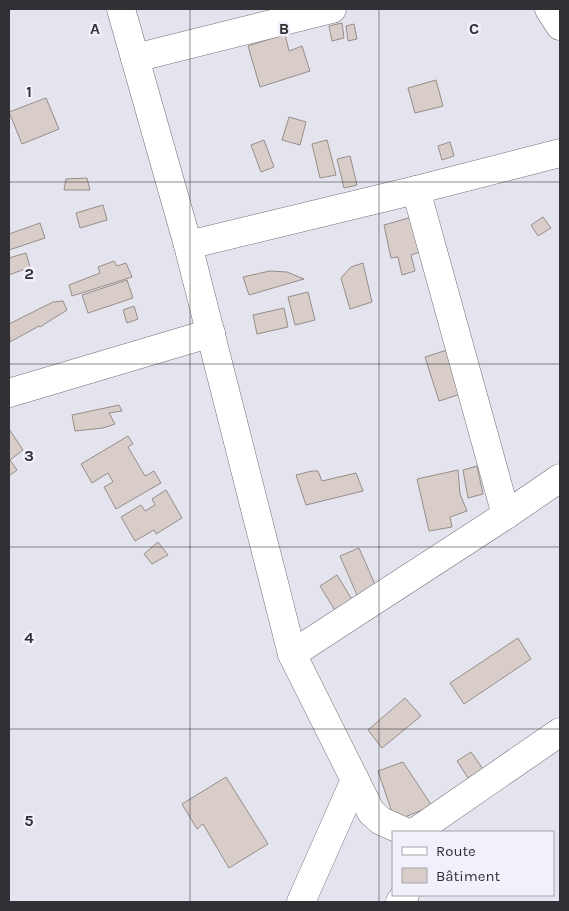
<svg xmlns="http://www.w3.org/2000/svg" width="569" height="911" viewBox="0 0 569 911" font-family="Karla,sans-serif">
<rect width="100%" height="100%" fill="#e3e4ee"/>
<!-- building -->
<g fill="#d8cdc9" stroke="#978d89">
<path d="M 342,23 L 344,38 L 332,41 L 329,26 Z"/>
<path d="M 354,24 L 357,39 L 348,41 L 346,26 Z"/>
<path d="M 285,34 L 289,51 L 302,46 L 310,71 L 260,87 L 248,46 Z"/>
<path d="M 436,80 L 443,106 L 415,113 L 408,88 Z"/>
<path d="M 46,98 L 59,129 L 22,144 L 9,112 Z"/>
<path d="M 289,117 L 306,122 L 300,145 L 282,140 Z"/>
<path d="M 264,140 L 274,167 L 261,172 L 251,145 Z"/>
<path d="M 327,140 L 336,175 L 320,178 L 312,144 Z"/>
<path d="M 450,142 L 454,156 L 442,160 L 438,146 Z"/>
<path d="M 350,156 L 357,185 L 344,188 L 337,159 Z"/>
<path d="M 87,178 L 90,190 L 64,190 L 66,179 Z"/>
<path d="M 103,205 L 107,220 L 80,228 L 76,213 Z"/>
<path d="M 412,217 L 420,252 L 411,255 L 415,271 L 402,275 L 398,257 L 391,258 L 384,225 Z"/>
<path d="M 543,217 L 551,228 L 538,236 L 531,225 Z"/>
<path d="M 40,223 L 45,238 L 9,250 L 9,234 Z"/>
<path d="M 26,253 L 30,267 L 9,275 L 9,258 Z"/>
<path d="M 114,261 L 117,266 L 126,263 L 132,277 L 72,296 L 69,285 L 100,273 L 98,267 Z"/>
<path d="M 363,263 L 372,302 L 350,309 L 341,278 L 351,267 Z"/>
<path d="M 270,271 L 287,272 L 304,279 L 249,295 L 243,277 Z"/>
<path d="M 127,280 L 133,298 L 88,313 L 82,295 Z"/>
<path d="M 308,292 L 315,320 L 295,325 L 288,297 Z"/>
<path d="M 63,301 L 67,310 L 40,327 L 39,326 L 10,342 L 9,324 L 53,302 Z"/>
<path d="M 134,306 L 138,319 L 127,323 L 123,310 Z"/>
<path d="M 284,308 L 288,327 L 257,334 L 253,315 Z"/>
<path d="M 447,350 L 461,394 L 439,401 L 425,357 Z"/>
<path d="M 119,405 L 122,411 L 109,413 L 115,424 L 103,428 L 75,431 L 72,415 Z"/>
<path d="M 9,429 L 23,450 L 10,460 L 17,470 L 9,476 Z"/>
<path d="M 128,436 L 133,444 L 128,447 L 145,476 L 154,471 L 161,483 L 116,509 L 104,487 L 113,482 L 108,473 L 92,483 L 81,464 Z"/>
<path d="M 477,466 L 483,494 L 468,498 L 463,470 Z"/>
<path d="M 458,470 L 460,494 L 467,511 L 450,517 L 452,527 L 429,531 L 417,479 Z"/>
<path d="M 312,471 L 318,471 L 322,481 L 356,473 L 363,491 L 306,505 L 296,475 Z"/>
<path d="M 166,490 L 182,518 L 156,534 L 154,530 L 135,541 L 121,517 L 141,505 L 145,511 L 155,505 L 152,499 Z"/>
<path d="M 158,542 L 168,555 L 152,564 L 144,554 Z"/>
<path d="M 359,548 L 376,587 L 357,595 L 340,556 Z"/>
<path d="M 337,575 L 353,601 L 336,612 L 320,586 Z"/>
<path d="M 518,638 L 531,659 L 464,704 L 450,683 Z"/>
<path d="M 405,698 L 421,716 L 382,748 L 368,730 Z"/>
<path d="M 471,752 L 483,769 L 468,778 L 457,761 Z"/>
<path d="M 403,762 L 432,806 L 395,821 L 378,771 Z"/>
<path d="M 226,777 L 268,844 L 229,868 L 203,824 L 197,829 L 182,804 Z"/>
</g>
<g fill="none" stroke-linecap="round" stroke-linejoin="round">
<!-- minor casing -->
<g stroke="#71727a" stroke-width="29">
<g id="minor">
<path d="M 121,9 L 188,245 L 292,654 L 371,812 L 381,821 L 406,832"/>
<path d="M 549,9 L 560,26"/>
<path d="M 135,58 L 332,9"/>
<path d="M 416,190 L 506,515"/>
<path d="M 188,245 L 416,190 L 560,153"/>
<path d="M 9,393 L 211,333"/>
<path d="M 292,654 L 506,515 L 560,478"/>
<path d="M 415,832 L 560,732"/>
<path d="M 301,902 L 355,780"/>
<path d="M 400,902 L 405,895"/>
</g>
</g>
<!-- minor -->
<use href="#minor" stroke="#fff" stroke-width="28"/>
</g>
<!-- grid -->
<path fill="none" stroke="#313135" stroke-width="1" stroke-opacity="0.55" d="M 190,9 L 190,902M 379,9 L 379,902M 9,182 L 560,182M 9,364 L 560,364M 9,547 L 560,547M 9,729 L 560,729"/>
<g font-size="16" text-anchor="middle" font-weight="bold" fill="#313135" stroke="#f0f1fb" stroke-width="5" stroke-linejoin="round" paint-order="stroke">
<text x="95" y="34">A</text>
<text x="284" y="34">B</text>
<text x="474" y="34">C</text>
<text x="29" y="97">1</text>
<text x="29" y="279">2</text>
<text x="29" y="461">3</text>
<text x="29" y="643">4</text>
<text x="29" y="826">5</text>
</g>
<!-- border -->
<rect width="569" height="911" fill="none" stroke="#313135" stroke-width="20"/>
<!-- legend -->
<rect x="392" y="831" width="162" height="65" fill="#f0f1fb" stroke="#a4a4ac"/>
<rect x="402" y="847" width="25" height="8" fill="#ffffff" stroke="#a4a4ac"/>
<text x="436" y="856" font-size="15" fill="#313135">Route</text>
<rect x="402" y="868" width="25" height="15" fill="#d8cdc9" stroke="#a4a4ac"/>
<text x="436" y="881" font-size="15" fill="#313135">Bâtiment</text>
</svg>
